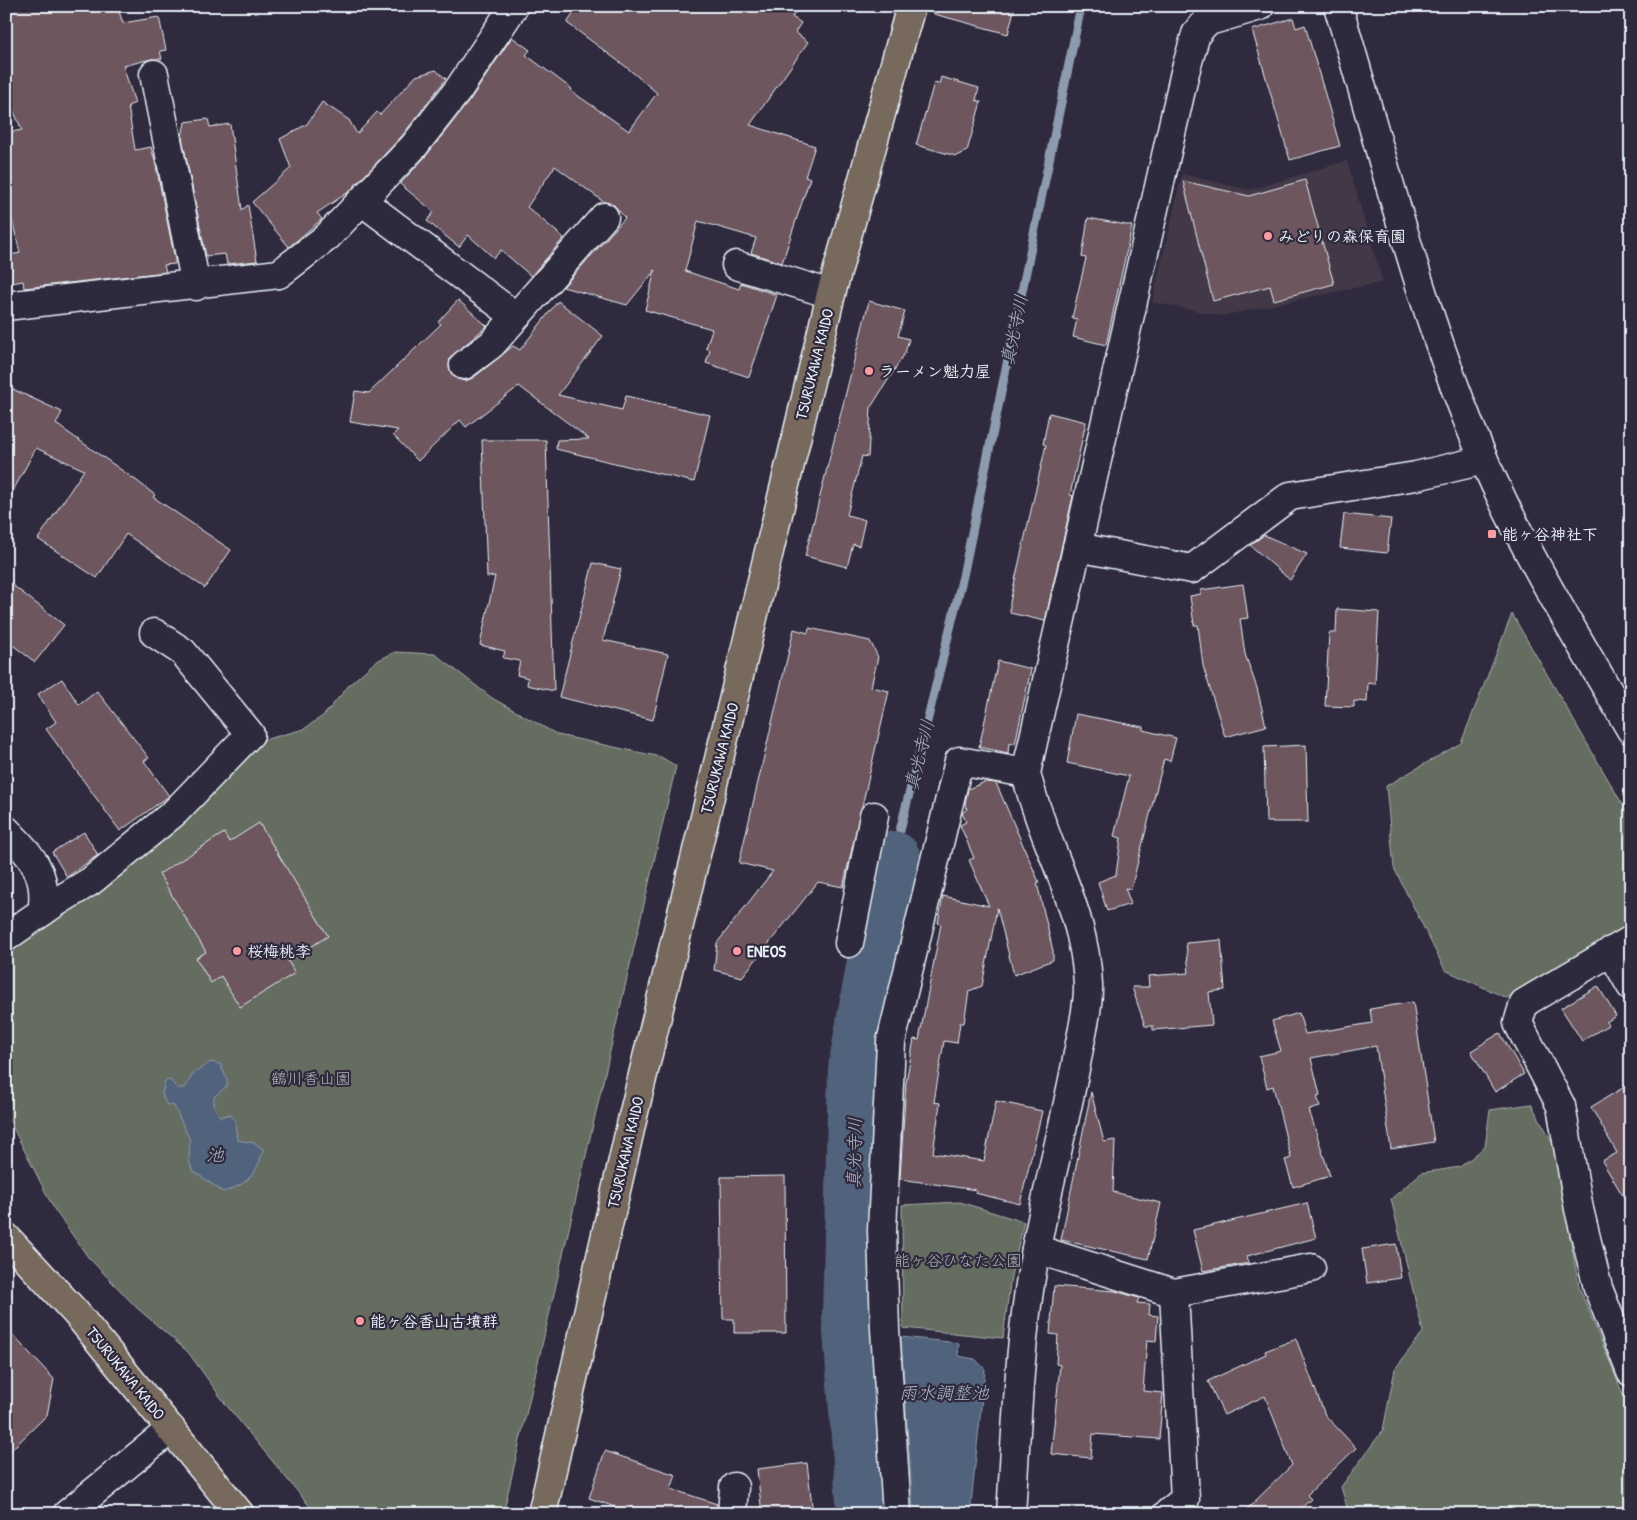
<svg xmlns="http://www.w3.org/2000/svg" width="1637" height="1520" viewBox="0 0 1637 1520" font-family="'Patrick Hand','Klee One',sans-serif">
<rect width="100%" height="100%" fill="#2f2a3d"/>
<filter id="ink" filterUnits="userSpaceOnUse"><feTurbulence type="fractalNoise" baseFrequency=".02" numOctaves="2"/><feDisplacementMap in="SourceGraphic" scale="10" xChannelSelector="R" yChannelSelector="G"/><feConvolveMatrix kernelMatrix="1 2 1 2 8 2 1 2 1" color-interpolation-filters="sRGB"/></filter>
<g filter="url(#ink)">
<!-- built -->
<path fill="#423747" d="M 1347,161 L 1383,282 L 1221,316 L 1152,302 L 1182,174 L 1249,190 Z"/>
<!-- green -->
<g fill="#656c60" stroke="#a6aeac">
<path d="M 1512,614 L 1631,819 L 1631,925 L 1507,998 L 1445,970 L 1394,868 L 1386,786 L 1461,743 Z"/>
<path d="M 395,652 L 435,654 L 492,698 L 558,735 L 661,757 L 676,766 L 503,1514 L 316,1514 L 227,1406 L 188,1352 L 137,1308 L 88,1257 L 54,1209 L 6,1114 L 6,946 L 260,741 L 304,729 L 324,715 L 350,684 L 375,662 Z"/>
<path d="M 1531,1104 L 1553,1143 L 1579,1287 L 1631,1414 L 1631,1514 L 1349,1514 L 1341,1487 L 1383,1430 L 1395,1369 L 1423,1332 L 1391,1199 L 1421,1173 L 1460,1167 L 1485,1147 L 1490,1110 Z"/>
<path d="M 960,1202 L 1024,1222 L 1011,1276 L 1003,1338 L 903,1328 L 902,1205 Z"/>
</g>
<!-- water -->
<g fill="#51627c" stroke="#8d9bae">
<path d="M 210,1062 L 220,1064 L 227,1079 L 227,1086 L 214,1097 L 214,1106 L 220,1117 L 230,1114 L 235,1121 L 237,1140 L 255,1143 L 263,1149 C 258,1174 246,1185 223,1192 L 192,1170 L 189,1159 L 190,1140 L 174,1106 L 166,1104 L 162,1094 L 165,1081 L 170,1080 L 177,1088 L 185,1088 L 193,1074 Z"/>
<path d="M 901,1337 L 959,1343 L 958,1356 L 975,1359 L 985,1369 L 970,1514 L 913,1507 Z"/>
</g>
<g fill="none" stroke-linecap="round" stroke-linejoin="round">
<!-- stream -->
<path stroke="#8d9bae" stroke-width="9" d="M 893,859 L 963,576 L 1081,6"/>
<!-- river -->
<path stroke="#51627c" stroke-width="56" d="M 865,1514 L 850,1318 L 856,1069 L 893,859"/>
</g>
<!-- building -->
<g fill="#6d565d" stroke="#e8f1f8">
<path d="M 6,6 L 117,6 L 123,23 L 159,17 L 166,50 L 160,51 L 162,59 L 151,59 L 123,66 L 135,103 L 128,106 L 135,150 L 151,147 L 155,161 L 175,260 L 175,264 L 164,265 L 166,272 L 24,288 L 23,281 L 6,284 L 6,256 L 20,253 L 6,195 L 6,133 L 22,130 L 6,94 Z"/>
<path d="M 579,6 L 800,6 L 792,17 L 801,23 L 795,32 L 808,42 L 750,125 L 815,146 L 805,177 L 810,178 L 782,263 L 751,253 L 756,238 L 698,221 L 685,271 L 739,289 L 741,283 L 777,295 L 749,377 L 706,363 L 710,350 L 706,348 L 712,329 L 645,310 L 655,270 L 627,305 L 563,287 L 625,218 L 614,205 L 604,202 L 555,166 L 527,207 L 564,238 L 531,276 L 501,250 L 494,258 L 468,235 L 459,247 L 427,221 L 434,212 L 400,184 L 426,156 L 470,100 L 512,37 L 530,50 L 526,55 L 572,89 L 571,91 L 629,131 L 657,93 L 625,66 L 567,23 Z"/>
<path d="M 935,6 L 1015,6 L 1008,34 L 934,14 Z"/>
<path d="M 1293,18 L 1296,28 L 1305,25 L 1340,146 L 1290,160 L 1252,30 Z"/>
<path d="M 436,70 L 446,79 L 402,136 L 350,191 L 317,213 L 322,219 L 289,247 L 252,202 L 291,168 L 280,139 L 307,124 L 322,102 L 349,120 L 357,134 L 377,112 L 380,115 L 416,76 Z"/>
<path d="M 941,77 L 979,88 L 976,100 L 981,102 L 967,151 L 956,156 L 916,145 L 934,83 L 939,84 Z"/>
<path d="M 208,119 L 210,127 L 230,124 L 242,210 L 248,205 L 257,261 L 227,264 L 225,254 L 206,256 L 182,137 L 185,122 Z"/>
<path d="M 1305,180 L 1334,284 L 1274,300 L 1270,286 L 1213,301 L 1183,181 L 1249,196 Z"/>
<path d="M 1088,218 L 1132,226 L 1106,345 L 1073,337 L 1077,319 L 1072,318 L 1086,258 L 1082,257 Z"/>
<path d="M 458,300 L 487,326 L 450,358 L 449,367 L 452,375 L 457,379 L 465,381 L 473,378 L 513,346 L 520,350 L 558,301 L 603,336 L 558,395 L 622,410 L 626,396 L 710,415 L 694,482 L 556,449 L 557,440 L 589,439 L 519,386 L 466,427 L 460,420 L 418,461 L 393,435 L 398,430 L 350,422 L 355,391 L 369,393 L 441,324 L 438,322 Z"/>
<path d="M 869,301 L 905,311 L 898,336 L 909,339 L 905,353 L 871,407 L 868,457 L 862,456 L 847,515 L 865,520 L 859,546 L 853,544 L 847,567 L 805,556 Z"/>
<path d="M 6,386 L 62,412 L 56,424 L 137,481 L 155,495 L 153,497 L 231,550 L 205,588 L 126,534 L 97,578 L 38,539 L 84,470 L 36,448 L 6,504 Z"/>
<path d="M 1049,413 L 1086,422 L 1070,495 L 1073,496 L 1045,621 L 1010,613 L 1010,602 L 1046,445 L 1043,444 Z"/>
<path d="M 482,440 L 546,440 L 554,691 L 527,685 L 528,678 L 517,675 L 520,661 L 503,658 L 505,651 L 480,645 L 495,576 L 487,577 Z"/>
<path d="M 1344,514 L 1391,519 L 1387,553 L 1340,548 Z"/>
<path d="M 1264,535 L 1307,554 L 1290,580 L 1250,545 Z"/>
<path d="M 593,563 L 621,569 L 603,640 L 668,654 L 653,720 L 559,697 Z"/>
<path d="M 6,580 L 64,625 L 35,662 L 6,640 Z"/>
<path d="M 1243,584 L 1248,618 L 1240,619 L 1245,654 L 1257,688 L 1266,726 L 1225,737 L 1203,666 L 1198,625 L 1194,625 L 1190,596 L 1201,594 L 1201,590 Z"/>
<path d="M 1337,609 L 1379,612 L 1375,684 L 1368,683 L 1367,702 L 1354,701 L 1354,707 L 1325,706 L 1329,633 L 1336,633 Z"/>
<path d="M 809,628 L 870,641 L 878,657 L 871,687 L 889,691 L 843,887 L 818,882 L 742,977 L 714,970 L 717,943 L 773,871 L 739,863 L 794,629 L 808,633 Z"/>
<path d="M 998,661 L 1031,669 L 1015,744 L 1009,743 L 1008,753 L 979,747 Z"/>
<path d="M 62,679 L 79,705 L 97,691 L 149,758 L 144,761 L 169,796 L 120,831 L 46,729 L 56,722 L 38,694 Z"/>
<path d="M 1076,714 L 1143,727 L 1143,730 L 1176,738 L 1170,761 L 1164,759 L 1131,889 L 1125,888 L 1131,904 L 1107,911 L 1098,882 L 1116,875 L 1121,838 L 1114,836 L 1129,776 L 1067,763 Z"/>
<path d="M 1306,745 L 1308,822 L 1266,822 L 1264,747 Z"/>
<path d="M 985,782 L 996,783 L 1039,882 L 1037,883 L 1053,951 L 1053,960 L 1014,975 L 997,908 L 982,986 L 969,991 L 964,1023 L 960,1023 L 957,1043 L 944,1041 L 934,1102 L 940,1103 L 933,1153 L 984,1161 L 996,1101 L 1042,1111 L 1020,1204 L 975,1193 L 976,1190 L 900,1179 L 906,1082 L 914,1039 L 919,1040 L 941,924 L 938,923 L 943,896 L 989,906 L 969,860 L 974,858 L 960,825 L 966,822 L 962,813 L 967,809 L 965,804 L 968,789 Z"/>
<path d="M 259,823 L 328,936 L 288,961 L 295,973 L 240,1007 L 221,976 L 211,983 L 196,958 L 206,952 L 159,874 L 224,833 L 229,842 Z"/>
<path d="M 84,832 L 98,855 L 67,877 L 52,852 Z"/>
<path d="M 1221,940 L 1225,990 L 1209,992 L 1212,1025 L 1153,1030 L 1153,1026 L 1145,1026 L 1132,987 L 1149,987 L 1148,976 L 1189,973 L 1186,943 Z"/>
<path d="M 1598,986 L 1616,1016 L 1606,1022 L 1608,1025 L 1582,1041 L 1561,1008 Z"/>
<path d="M 1413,1002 L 1434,1142 L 1391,1149 L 1376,1046 L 1311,1058 L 1320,1095 L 1317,1096 L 1320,1107 L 1309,1110 L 1330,1176 L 1293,1187 L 1285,1160 L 1291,1158 L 1273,1086 L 1267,1088 L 1259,1056 L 1281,1051 L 1272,1021 L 1299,1013 L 1305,1034 L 1372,1023 L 1370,1009 Z"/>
<path d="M 1500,1033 L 1524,1074 L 1495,1092 L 1471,1051 Z"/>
<path d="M 1631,1083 L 1631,1209 L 1602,1161 L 1617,1153 L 1591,1107 Z"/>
<path d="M 1091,1092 L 1104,1142 L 1115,1140 L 1113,1192 L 1161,1203 L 1148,1259 L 1061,1240 Z"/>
<path d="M 785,1176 L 786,1333 L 734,1333 L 734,1319 L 723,1319 L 721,1177 Z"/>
<path d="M 1307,1203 L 1316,1238 L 1247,1256 L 1249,1263 L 1203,1271 L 1193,1230 Z"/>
<path d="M 1396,1244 L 1401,1278 L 1367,1283 L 1362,1249 Z"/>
<path d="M 1054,1286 L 1115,1291 L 1139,1298 L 1137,1303 L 1150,1304 L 1149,1315 L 1158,1316 L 1156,1341 L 1147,1340 L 1143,1391 L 1163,1393 L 1159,1439 L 1093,1434 L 1091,1458 L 1051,1454 L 1060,1365 L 1056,1364 L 1058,1335 L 1050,1334 Z"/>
<path d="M 6,1328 L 54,1379 L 47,1415 L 6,1455 Z"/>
<path d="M 1296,1339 L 1325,1415 L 1356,1448 L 1307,1495 L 1311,1499 L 1295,1514 L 1242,1514 L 1292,1465 L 1265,1396 L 1224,1415 L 1208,1381 L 1266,1354 L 1265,1351 Z"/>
<path d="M 605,1451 L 676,1475 L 671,1489 L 717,1504 L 717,1514 L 635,1514 L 589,1498 Z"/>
<path d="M 807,1463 L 813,1514 L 762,1514 L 757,1469 Z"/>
</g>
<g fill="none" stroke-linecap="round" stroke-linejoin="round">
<!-- minor casing -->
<g stroke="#e8f1f8" stroke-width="31">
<g id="minor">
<path d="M 1338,6 C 1384,158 1421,314 1484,460 C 1525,554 1580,642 1631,730"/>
<path d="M 154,74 L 196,286"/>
<path d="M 363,202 L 515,316"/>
<path d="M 736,265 L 831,294"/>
<path d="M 6,306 L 279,274 L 327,237 L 414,146 L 458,90 L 514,6"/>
<path d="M 464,365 L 492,344 L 604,217"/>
<path d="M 1077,547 L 1192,569 L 1290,496 L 1416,476 L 1484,460"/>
<path d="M 6,830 C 31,855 49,874 42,912"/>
<path d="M 6,937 L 55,903 L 91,881 L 175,812 L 250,734 L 183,652 L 154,633"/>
<path d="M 1631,940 L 1524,1003 L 1518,1023 L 1561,1106 L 1579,1209 L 1598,1288 L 1631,1372"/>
<path d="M 849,943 L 874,816"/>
<path d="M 1611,951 L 1631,986"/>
<path d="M 1036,1249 L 1174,1293 L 1185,1499 L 1167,1514"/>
<path d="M 1174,1293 L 1311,1268"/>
<path d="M 67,1514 L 171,1429"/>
<path d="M 732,1514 L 734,1487"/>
<path d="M 897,1514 L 885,1329 L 882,1230 L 891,1042 L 959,761 L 1026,773"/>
<path d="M 1011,1514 C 1017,1425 1019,1336 1036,1249 C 1048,1185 1065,1123 1077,1059 C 1081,1035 1089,1008 1088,984 C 1085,908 1043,845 1026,773 L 1185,72 L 1196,34 L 1206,22 L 1260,6"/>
</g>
</g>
<!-- major casing -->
<g stroke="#e8f1f8" stroke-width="31">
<g id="major">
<path d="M 6,1237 L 76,1313 L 240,1514"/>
<path d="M 542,1514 L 634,1112 L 831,294 L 911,6"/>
</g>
</g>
<!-- minor -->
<use href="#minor" stroke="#2f2a3d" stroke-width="28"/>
<!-- major -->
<use href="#major" stroke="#77695c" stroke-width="28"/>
</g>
</g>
<!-- markers -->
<g fill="#ff9aa2" stroke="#2f2a3d" stroke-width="2">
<circle cx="1268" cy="236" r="5"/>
<circle cx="869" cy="371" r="5"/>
<rect x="1487" y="529" width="10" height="10" rx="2.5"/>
<circle cx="237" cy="951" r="5"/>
<circle cx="737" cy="951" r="5"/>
<circle cx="360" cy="1321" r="5"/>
</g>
<g text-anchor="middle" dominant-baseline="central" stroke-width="4.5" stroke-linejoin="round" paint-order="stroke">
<!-- poi labels -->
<g font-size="16" font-weight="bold" fill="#e8f1f8" stroke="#2f2a3d" text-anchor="start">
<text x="1278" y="236">みどりの森保育園</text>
<text x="879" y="371">ラーメン魁力屋</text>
<text x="1502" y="534">能ヶ谷神社下</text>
<text x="247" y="951">桜梅桃李</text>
<text x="747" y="951">ENEOS</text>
<text x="370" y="1321">能ヶ谷香山古墳群</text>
</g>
<!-- street labels -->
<g font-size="16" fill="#e8f1f8" stroke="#2f2a3d">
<text transform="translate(814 364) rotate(-76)">TSURUKAWA KAIDO</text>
<text transform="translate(719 758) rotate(-76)">TSURUKAWA KAIDO</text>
<text transform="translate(625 1152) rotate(-77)">TSURUKAWA KAIDO</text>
<text transform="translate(126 1373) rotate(51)">TSURUKAWA KAIDO</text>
</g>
<!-- park labels -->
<g font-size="16" fill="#adb5b4" stroke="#2f2a3d">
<text x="311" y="1078">鶴川香山園</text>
<text x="958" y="1260">能ヶ谷ひなた公園</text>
</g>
<!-- water labels -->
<g font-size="18" font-style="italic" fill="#acb8c6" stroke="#2f2a3d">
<text transform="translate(1014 330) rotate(-78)">真光寺川</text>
<text transform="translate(919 755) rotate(-76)">真光寺川</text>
<text transform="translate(854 1153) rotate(-89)">真光寺川</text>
<text x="215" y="1154">池</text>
<text x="944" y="1392">雨水調整池</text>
</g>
</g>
<!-- margin -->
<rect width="1637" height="1520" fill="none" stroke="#2f2a3d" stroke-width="25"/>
<rect x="12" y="12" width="1612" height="1495" fill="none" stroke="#e8f1f8" stroke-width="2" filter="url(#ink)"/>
</svg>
